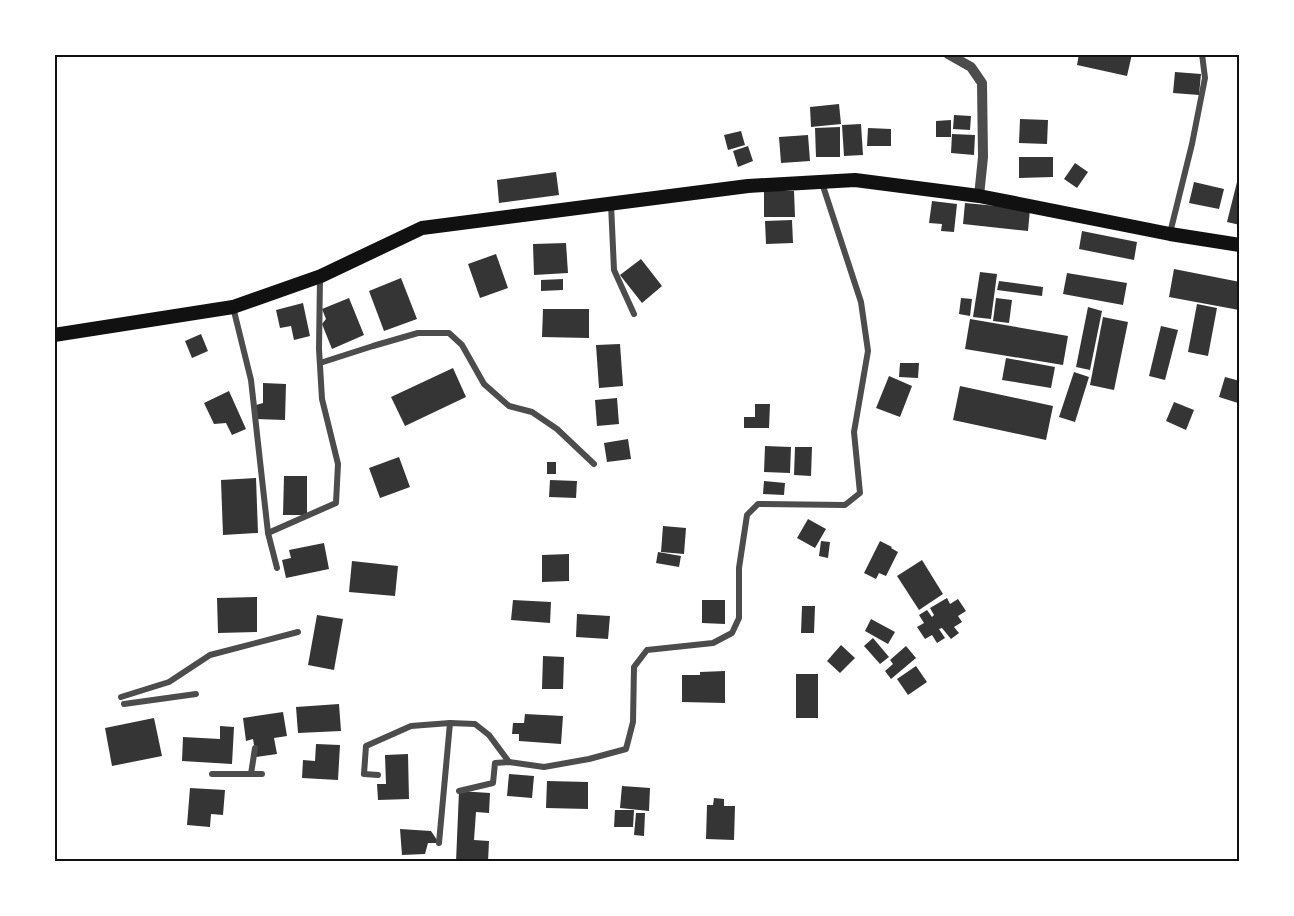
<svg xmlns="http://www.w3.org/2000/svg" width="1294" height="916" viewBox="0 0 1294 916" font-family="Montserrat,sans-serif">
<rect width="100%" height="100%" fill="#fff"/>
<!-- building -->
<g fill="#353535">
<path d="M 1079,54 L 1132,54 L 1127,76 L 1077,65 Z"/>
<path d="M 1175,72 L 1201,74 L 1199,95 L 1173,93 Z"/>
<path d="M 839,104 L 841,124 L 811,127 L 810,107 Z"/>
<path d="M 954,115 L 971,116 L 970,130 L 953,129 Z"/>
<path d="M 1020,119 L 1048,120 L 1047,144 L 1019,143 Z"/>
<path d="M 951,120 L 951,137 L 936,137 L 936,121 Z"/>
<path d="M 861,124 L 863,155 L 844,156 L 842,125 Z"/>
<path d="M 840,127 L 840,157 L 816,157 L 815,128 Z"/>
<path d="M 868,128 L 891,129 L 891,146 L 867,146 Z"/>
<path d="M 741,131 L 745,145 L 728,150 L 724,135 Z"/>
<path d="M 952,134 L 975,135 L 974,155 L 951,153 Z"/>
<path d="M 808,135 L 810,161 L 781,163 L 779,137 Z"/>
<path d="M 748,146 L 753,161 L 738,167 L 733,151 Z"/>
<path d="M 1019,157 L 1053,157 L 1053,177 L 1019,178 Z"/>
<path d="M 1075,163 L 1088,172 L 1077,188 L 1064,179 Z"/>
<path d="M 556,172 L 559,195 L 499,203 L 497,180 Z"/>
<path d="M 1239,174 L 1240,174 L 1240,225 L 1227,222 Z"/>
<path d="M 1194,182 L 1224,189 L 1219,209 L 1189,203 Z"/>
<path d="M 764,191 L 794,191 L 795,217 L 764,217 Z"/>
<path d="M 932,201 L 957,204 L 954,232 L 941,231 L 942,224 L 929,223 Z"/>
<path d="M 965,203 L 1030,209 L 1028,231 L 963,224 Z"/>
<path d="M 792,220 L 793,243 L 766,244 L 765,221 Z"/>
<path d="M 1082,231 L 1137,242 L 1134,260 L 1079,249 Z"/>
<path d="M 566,243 L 568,273 L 534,275 L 533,244 Z"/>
<path d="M 496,254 L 508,288 L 480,298 L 468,264 Z"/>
<path d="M 641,259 L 662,286 L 642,303 L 620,275 Z"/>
<path d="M 1174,269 L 1240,282 L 1239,310 L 1169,297 Z"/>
<path d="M 980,272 L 997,274 L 991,319 L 973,317 Z"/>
<path d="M 1067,273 L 1127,283 L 1123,305 L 1063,294 Z"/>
<path d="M 401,278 L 417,319 L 384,331 L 369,291 Z"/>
<path d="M 563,279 L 563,290 L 541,291 L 541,280 Z"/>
<path d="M 999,281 L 1043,287 L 1042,296 L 997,290 Z"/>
<path d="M 349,298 L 364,335 L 332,349 L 322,324 L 326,319 L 322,309 Z"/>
<path d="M 961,298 L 972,299 L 970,316 L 959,314 Z"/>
<path d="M 996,298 L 1012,300 L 1009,323 L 993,321 Z"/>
<path d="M 303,303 L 310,336 L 294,340 L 291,326 L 280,328 L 276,310 Z"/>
<path d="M 1197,304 L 1217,308 L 1208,356 L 1188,352 Z"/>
<path d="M 1088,307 L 1102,311 L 1090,370 L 1076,367 Z"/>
<path d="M 543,309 L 589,309 L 589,338 L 542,337 Z"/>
<path d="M 1103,317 L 1128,322 L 1114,390 L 1090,385 Z"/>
<path d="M 970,319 L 1068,336 L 1063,365 L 965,349 Z"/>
<path d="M 1161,326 L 1178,330 L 1165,380 L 1149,376 Z"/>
<path d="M 201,334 L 208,351 L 192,358 L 185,341 Z"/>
<path d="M 620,344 L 623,386 L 599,388 L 596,345 Z"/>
<path d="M 1006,358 L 1055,367 L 1051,388 L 1002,380 Z"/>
<path d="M 900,363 L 919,363 L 918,378 L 899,377 Z"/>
<path d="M 453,368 L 466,397 L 405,426 L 391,397 Z"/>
<path d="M 1074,372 L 1089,377 L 1075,422 L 1059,417 Z"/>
<path d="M 889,376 L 912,386 L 900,417 L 876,408 Z"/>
<path d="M 1225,377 L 1240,381 L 1240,395 L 1238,403 L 1219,397 Z"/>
<path d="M 263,383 L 286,384 L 285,420 L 256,419 L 256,405 L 263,403 Z"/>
<path d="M 960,386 L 1053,406 L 1046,440 L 953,420 Z"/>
<path d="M 229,391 L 246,429 L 232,435 L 226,423 L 214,424 L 204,403 Z"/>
<path d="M 617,398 L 619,424 L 597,426 L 595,400 Z"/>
<path d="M 1174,402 L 1194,410 L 1186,430 L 1166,421 Z"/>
<path d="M 755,404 L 770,404 L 769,428 L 744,428 L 744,417 L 755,417 Z"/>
<path d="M 628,439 L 631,459 L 607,462 L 604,443 Z"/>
<path d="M 765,446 L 791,447 L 790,473 L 764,472 Z"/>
<path d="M 795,447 L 812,447 L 811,476 L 794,475 Z"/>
<path d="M 399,457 L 410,487 L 380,498 L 369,468 Z"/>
<rect x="547" y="462" width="9" height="12"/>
<path d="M 284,476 L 307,476 L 307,515 L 283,515 Z"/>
<path d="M 256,478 L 258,533 L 223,535 L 221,480 Z"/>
<path d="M 550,480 L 577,481 L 576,498 L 549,497 Z"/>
<path d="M 764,481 L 785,483 L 784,495 L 763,494 Z"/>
<path d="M 808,519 L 826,529 L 815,548 L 797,538 Z"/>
<path d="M 663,526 L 686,528 L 684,554 L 661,552 Z"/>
<path d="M 821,541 L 830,542 L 828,558 L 819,556 Z"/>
<path d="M 880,541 L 892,547 L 891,548 L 898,552 L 886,576 L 879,573 L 876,579 L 864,573 Z"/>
<path d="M 324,543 L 329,569 L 286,578 L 282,560 L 291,558 L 289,550 Z"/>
<path d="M 658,552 L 681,556 L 679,567 L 656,563 Z"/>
<path d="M 569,554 L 569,581 L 542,582 L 542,555 Z"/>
<path d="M 922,560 L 943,594 L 919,610 L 897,576 Z"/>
<path d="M 352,561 L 398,566 L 395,596 L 349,592 Z"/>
<path d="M 257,597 L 257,632 L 218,633 L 217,598 Z"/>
<path d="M 947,598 L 950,604 L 958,599 L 966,611 L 958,616 L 962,622 L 954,627 L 959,633 L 951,639 L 942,628 L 939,629 L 945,638 L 937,643 L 932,635 L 925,639 L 917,627 L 924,623 L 919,615 L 927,610 L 932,617 L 934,615 L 930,608 Z"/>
<path d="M 513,600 L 551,602 L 550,623 L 511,620 Z"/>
<path d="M 702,600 L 725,600 L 725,624 L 702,623 Z"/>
<path d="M 802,606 L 815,606 L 814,633 L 801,633 Z"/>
<path d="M 577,614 L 610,616 L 608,639 L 576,637 Z"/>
<path d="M 317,615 L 343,619 L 334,670 L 308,665 Z"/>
<path d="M 871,619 L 895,632 L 888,644 L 865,631 Z"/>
<path d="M 873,638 L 889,657 L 880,664 L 864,646 Z"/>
<path d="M 841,645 L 855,658 L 840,673 L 827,661 Z"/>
<path d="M 906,646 L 916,658 L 891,679 L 885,671 L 893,664 L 890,660 Z"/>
<path d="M 543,656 L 564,657 L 563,689 L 542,689 Z"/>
<path d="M 916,666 L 927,682 L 908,695 L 897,679 Z"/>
<path d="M 725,671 L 725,703 L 682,702 L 682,675 L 700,675 L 700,672 Z"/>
<rect x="796" y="674" width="22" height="44"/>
<path d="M 339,704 L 341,731 L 298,733 L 296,707 Z"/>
<path d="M 283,712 L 287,736 L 274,738 L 277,754 L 256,757 L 253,739 L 246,741 L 243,718 Z"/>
<path d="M 525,714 L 563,716 L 561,744 L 519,741 L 519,734 L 512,734 L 513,723 L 524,723 Z"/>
<path d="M 154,718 L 162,756 L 112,766 L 105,728 Z"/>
<path d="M 220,726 L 234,727 L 232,764 L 182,761 L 183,737 L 220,739 Z"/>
<path d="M 316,744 L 340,745 L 338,780 L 302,778 L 303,760 L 315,761 Z"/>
<path d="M 408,754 L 409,799 L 378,800 L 377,784 L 386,784 L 385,755 Z"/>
<path d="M 509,774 L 534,776 L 532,798 L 507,796 Z"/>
<path d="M 547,781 L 588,782 L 588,809 L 546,808 Z"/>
<path d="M 622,786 L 650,788 L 649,811 L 620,808 Z"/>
<path d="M 190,788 L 225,790 L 223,815 L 211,814 L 210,827 L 187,825 Z"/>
<path d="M 459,791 L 490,793 L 489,813 L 476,812 L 474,840 L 489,841 L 488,862 L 456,862 Z"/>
<path d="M 714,798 L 724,799 L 724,806 L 735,806 L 734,840 L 706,839 L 707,805 L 713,805 Z"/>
<path d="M 615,810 L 634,810 L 633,827 L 614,827 Z"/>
<path d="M 636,813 L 645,813 L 644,836 L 634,835 Z"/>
<path d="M 400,829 L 431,831 L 439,843 L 428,843 L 425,854 L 402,855 Z"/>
</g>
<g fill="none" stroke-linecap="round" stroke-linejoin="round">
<!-- minor -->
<g stroke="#4c4c4c" stroke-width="6">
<path d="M 611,204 L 614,270 L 634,314"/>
<path d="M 1170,233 L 1192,144 L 1205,78 L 1202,54"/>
<path d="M 233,307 L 251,380 L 268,533"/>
<path d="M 320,363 L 373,346 L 418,333 L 449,333 L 462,345 L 484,384 L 509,406 L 532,412 L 557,429 L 594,464"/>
<path d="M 277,568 L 268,533 L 336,503 L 338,464 L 322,399 L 319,349 L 320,277"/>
<path d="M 121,697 L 169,682 L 210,655 L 298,632"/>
<path d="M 124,704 L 196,694"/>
<path d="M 212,774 L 262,774"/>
<path d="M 251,774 L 255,748"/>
<path d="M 378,775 L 364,774 L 366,746 L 411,726 L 450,723 L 475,724 L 489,735 L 509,762"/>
<path d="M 459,791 L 493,783 L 495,763 L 509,762 L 544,767 L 589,759 L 626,749 L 633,722 L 634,667 L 647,650 L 713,643 L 732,633 L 739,618 L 739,568 L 747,515 L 758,504 L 845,505 L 860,493 L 854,432 L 868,351 L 861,302 L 822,183"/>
<path d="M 439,843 L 450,723"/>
</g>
<!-- tertiary -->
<path stroke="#4c4c4c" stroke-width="10" d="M 948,54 L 971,67 L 982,83 L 983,157 L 979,196"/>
<!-- trunk -->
<path stroke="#111" stroke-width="14" d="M 54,335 L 233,307 L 321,276 L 422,228 L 748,186 L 855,180 L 979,196 L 1170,234 L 1240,245"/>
</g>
<!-- border -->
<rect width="1294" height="916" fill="none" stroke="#ffffff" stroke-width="111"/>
<rect x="56" y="56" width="1182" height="804" fill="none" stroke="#111" stroke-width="2"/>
</svg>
